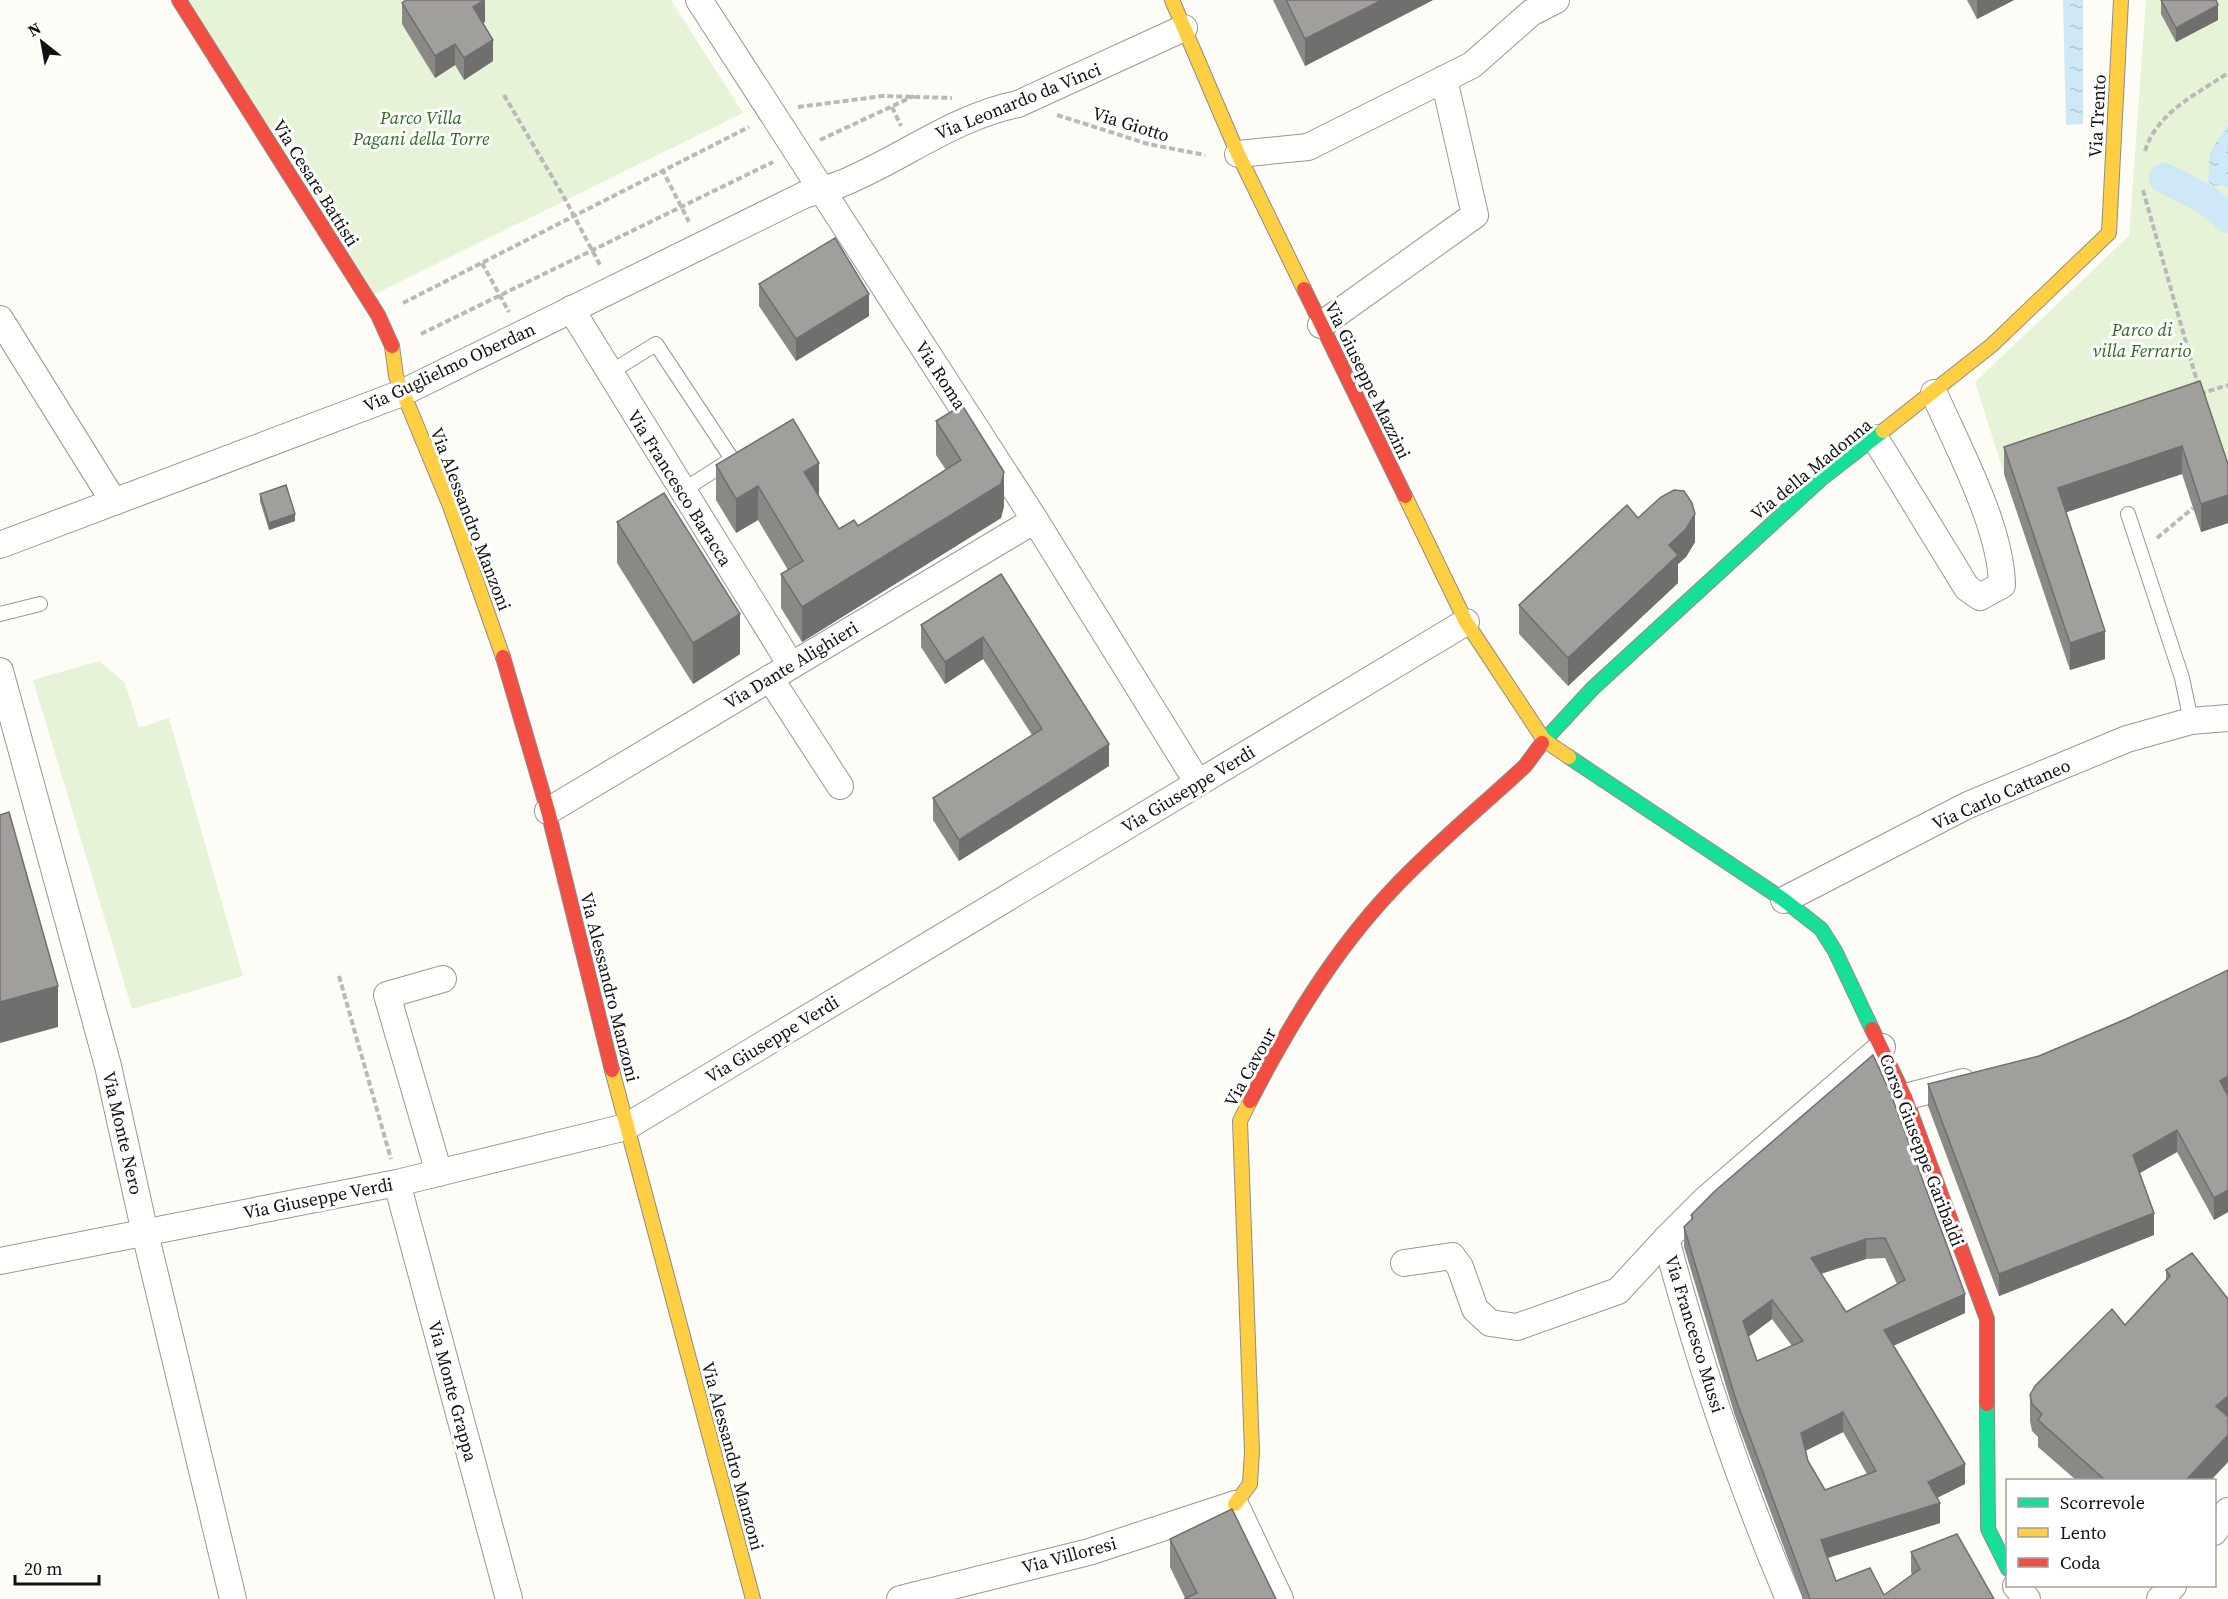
<svg xmlns="http://www.w3.org/2000/svg" width="2228" height="1599" viewBox="0 0 2228 1599" font-family="'Source Serif 4',serif">
<defs>
<pattern id="water-ripples" width="26" height="14" patternUnits="userSpaceOnUse" patternTransform="scale(1.5)"><rect width="26" height="14" fill="#cde8f7"/><path d="M2 4q2-2 4 0t4 0M15 11q2-2 4 0t4 0" fill="none" stroke="#afc6d3"/></pattern>
</defs>
<rect width="100%" height="100%" fill="#fdfcf7"/>
<!-- park -->
<g fill="#e7f3d7">
<path d="M 189,0 L 671,0 L 743,113 L 375,294 Z"/>
<path d="M 2146,0 L 2228,0 L 2228,491 L 2200,408 L 2004,474 L 1975,382 L 2129,236 Z"/>
<path d="M 99,661 L 125,683 L 139,728 L 169,718 L 243,976 L 132,1009 L 33,680 Z"/>
</g>
<!-- water -->
<g fill="url(#water-ripples)">
<path d="M 2063,0 L 2083,0 L 2083,124 L 2066,125 Z"/>
<path d="M 2228,125 L 2228,189 L 2222,185 L 2214,186 L 2208,182 L 2210,152 Z"/>
</g>
<g fill="none" stroke-linecap="round" stroke-linejoin="round">
<!-- canal -->
<path stroke="#cde8f7" stroke-width="30" d="M 2164,178 C 2187,190 2210,199 2228,218"/>
<!-- lane casing -->
<g stroke="#979795" stroke-width="16">
<g id="lane">
<path d="M 609,373 L 656,344 L 732,459 L 682,491"/>
<path d="M 2128,514 L 2182,678 L 2191,721"/>
<path d="M 0,614 L 40,604"/>
</g>
</g>
<!-- street casing -->
<g stroke="#979795" stroke-width="28">
<g id="street">
<path d="M 699,0 L 1035,520 L 1198,783"/>
<path d="M 1238,154 L 1308,147 L 1472,65 L 1531,13 L 1556,0"/>
<path d="M 571,309 L 791,665"/>
<path d="M 0,319 L 114,502"/>
<path d="M 1321,325 L 1475,215 L 1444,79"/>
<path d="M 1875,438 L 1967,588 L 1980,597 L 2002,585 C 2001,526 1958,448 1934,393"/>
<path d="M 0,545 L 402,393 L 804,195 C 817,191 831,188 843,183 C 903,158 954,117 1018,104 L 1184,28"/>
<path d="M 0,671 L 108,1066 L 145,1233 L 233,1599"/>
<path d="M 770,678 L 840,786"/>
<path d="M 548,811 L 1035,520"/>
<path d="M 1784,900 L 1968,805 L 2127,739 L 2191,721 L 2228,718"/>
<path d="M 1905,1097 L 1963,1082"/>
<path d="M 439,1173 L 387,995 L 443,979"/>
<path d="M 397,1183 L 509,1599"/>
<path d="M 0,1261 L 397,1183 L 626,1127 L 1466,622"/>
<path d="M 1404,1263 L 1452,1256 L 1460,1267 L 1475,1309 L 1490,1323 L 1517,1327 L 1618,1291 L 1666,1239"/>
<path d="M 2214,1532 L 2228,1511"/>
<path d="M 2016,1586 L 2027,1599"/>
<path d="M 900,1599 L 1089,1552 L 1235,1504 L 1280,1599"/>
<path d="M 1789,1599 C 1739,1482 1699,1362 1666,1239 L 1706,1199 L 1882,1047"/>
<path d="M 2160,1599 L 2173,1586"/>
</g>
</g>
<!-- fast casing -->
<g stroke="#8e8d8b" stroke-width="16">
<g id="fast">
<path d="M 1542,743 L 1593,688 L 1821,479 L 1883,431"/>
<path d="M 1569,757 L 1784,900 L 1821,929 L 1835,951 L 1872,1029"/>
<path d="M 1987,1404 L 1988,1529 L 2008,1569"/>
</g>
</g>
<!-- slow casing -->
<g stroke="#8e8d8b" stroke-width="16">
<g id="slow">
<path d="M 1172,0 L 1238,154 L 1304,289"/>
<path d="M 392,346 L 396,376 L 450,506 L 503,657"/>
<path d="M 1883,431 L 1992,345 L 2109,233 L 2121,0"/>
<path d="M 1405,496 L 1466,622 L 1544,740 L 1569,757"/>
<path d="M 612,1070 L 753,1599"/>
<path d="M 1235,1504 L 1250,1484 L 1252,1452 L 1240,1121 L 1250,1101"/>
</g>
</g>
<!-- jam casing -->
<g stroke="#8e8d8b" stroke-width="16">
<g id="jam">
<path d="M 179,0 L 378,315 L 392,346"/>
<path d="M 1304,289 L 1405,496"/>
<path d="M 503,657 L 548,811 L 612,1070"/>
<path d="M 1872,1029 L 1905,1097 L 1987,1319 L 1987,1404"/>
<path d="M 1250,1101 C 1289,1026 1334,951 1392,890 C 1433,846 1481,807 1525,766 L 1542,743"/>
</g>
</g>
<!-- path -->
<g stroke="#b9b9b8" stroke-width="4" stroke-dasharray="6 3" stroke-linecap="butt">
<path d="M 504,95 L 565,199 L 601,267"/>
<path d="M 798,107 L 883,96 L 952,98"/>
<path d="M 892,107 L 901,126"/>
<path d="M 1057,115 L 1148,144 L 1205,155"/>
<path d="M 820,140 L 914,96"/>
<path d="M 2145,151 C 2157,112 2197,94 2228,73"/>
<path d="M 662,169 L 689,222"/>
<path d="M 2143,190 L 2198,385"/>
<path d="M 482,263 L 509,312"/>
<path d="M 403,303 L 749,127"/>
<path d="M 421,334 L 773,162"/>
<path d="M 2200,394 L 2228,385"/>
<path d="M 2157,538 L 2193,508"/>
<path d="M 339,976 L 391,1159"/>
</g>
<!-- lane -->
<use href="#lane" stroke="#fffffe" stroke-width="14"/>
<!-- street -->
<use href="#street" stroke="#fffffe" stroke-width="26"/>
<!-- fast -->
<use href="#fast" stroke="#16e098" stroke-width="14"/>
<!-- slow -->
<use href="#slow" stroke="#ffcf43" stroke-width="14"/>
<!-- jam -->
<use href="#jam" stroke="#f24e42" stroke-width="14"/>
</g>
<!-- wall -->
<g fill="#8a8986" fill-rule="evenodd">
<path d="M 1273,0 L 1433,0 L 1305,66 Z"/>
<path d="M 1967,0 L 2014,0 L 1977,19 Z"/>
<path d="M 2161,0 L 2218,20 L 2176,42 L 2161,14 Z"/>
<path d="M 402,3 L 485,22 L 483,23 L 493,61 L 464,80 L 455,65 L 435,78 L 402,24 Z"/>
<path d="M 759,284 L 869,316 L 796,361 L 759,306 Z"/>
<path d="M 2200,381 L 2228,464 L 2228,523 L 2201,532 L 2182,474 L 2066,512 L 2105,659 L 2070,670 L 2004,474 L 2004,447 Z"/>
<path d="M 936,421 L 1004,506 L 1001,518 L 802,642 L 781,608 L 781,574 L 788,570 L 758,520 L 736,533 L 716,500 L 716,465 L 819,497 L 839,529 L 858,526 L 946,470 L 936,455 Z"/>
<path d="M 260,494 L 295,521 L 269,530 L 260,501 Z"/>
<path d="M 1638,518 L 1695,542 L 1686,557 L 1678,564 L 1678,583 L 1568,686 L 1519,634 L 1519,605 Z"/>
<path d="M 617,522 L 740,654 L 693,684 L 617,563 Z"/>
<path d="M 1001,574 L 1109,766 L 959,861 L 933,820 L 933,798 L 1032,735 L 983,659 L 945,684 L 921,647 L 921,625 Z"/>
<path d="M 2228,970 L 2228,1212 L 2214,1220 L 2177,1152 L 2139,1173 L 2154,1235 L 1999,1296 L 1928,1106 L 1928,1084 L 2039,1056 L 2126,1019 Z"/>
<path d="M 1873,1055 L 1965,1313 L 1893,1346 L 1965,1484 L 1937,1498 L 1940,1523 L 1827,1558 L 1836,1581 L 1884,1595 L 1912,1575 L 1911,1572 L 1911,1552 L 1994,1599 L 1803,1599 L 1735,1416 L 1684,1247 L 1684,1227 L 1691,1220 L 1691,1215 ZM 1885,1258 L 1897,1284 L 1846,1312 L 1821,1274 L 1866,1259 ZM 1772,1319 L 1792,1346 L 1757,1361 L 1748,1337 ZM 1843,1432 L 1867,1474 L 1825,1490 L 1808,1461 L 1805,1451 Z"/>
<path d="M 2192,1253 L 2228,1462 L 2211,1480 L 2076,1480 L 2038,1447 L 2038,1437 L 2032,1431 L 2030,1421 L 2030,1395 L 2125,1325 L 2166,1281 L 2166,1270 Z"/>
<path d="M 1170,1539 L 1276,1599 L 1185,1598 L 1170,1567 Z"/>
</g>
<!-- shaded-wall -->
<g fill="#716f6d">
<path d="M 485,0 L 485,22 L 473,29 L 473,7 Z"/>
<path d="M 1382,0 L 1433,0 L 1305,66 L 1305,39 Z"/>
<path d="M 1977,0 L 2014,0 L 1977,19 Z"/>
<path d="M 2218,5 L 2218,20 L 2176,42 L 2176,28 Z"/>
<path d="M 493,40 L 493,61 L 464,80 L 464,58 Z"/>
<path d="M 455,44 L 455,65 L 435,78 L 435,56 Z"/>
<path d="M 869,294 L 869,316 L 796,361 L 796,339 Z"/>
<path d="M 2182,446 L 2182,474 L 2058,515 L 2058,488 Z"/>
<path d="M 819,463 L 819,497 L 804,472 Z"/>
<path d="M 1004,472 L 1004,506 L 1001,518 L 802,642 L 802,607 Z"/>
<path d="M 758,486 L 758,520 L 736,533 L 736,499 Z"/>
<path d="M 2228,495 L 2228,523 L 2201,532 L 2201,504 Z"/>
<path d="M 295,514 L 295,521 L 269,530 L 269,523 Z"/>
<path d="M 1695,514 L 1695,542 L 1686,557 L 1678,564 L 1678,583 L 1568,686 L 1568,658 L 1669,545 Z"/>
<path d="M 740,614 L 740,654 L 693,684 L 693,643 Z"/>
<path d="M 2105,631 L 2105,659 L 2070,670 L 2070,643 Z"/>
<path d="M 983,637 L 983,659 L 945,684 L 945,662 Z"/>
<path d="M 1109,744 L 1109,766 L 959,861 L 959,840 Z"/>
<path d="M 58,986 L 58,1027 L 0,1043 L 0,1002 Z"/>
<path d="M 2228,1076 L 2228,1098 L 2220,1081 Z"/>
<path d="M 2177,1130 L 2177,1152 L 2133,1177 L 2133,1155 Z"/>
<path d="M 2228,1190 L 2228,1212 L 2214,1220 L 2214,1198 Z"/>
<path d="M 2154,1213 L 2154,1235 L 1999,1296 L 1999,1274 Z"/>
<path d="M 1866,1239 L 1866,1259 L 1811,1277 L 1811,1258 Z"/>
<path d="M 1965,1294 L 1965,1313 L 1884,1350 L 1884,1330 Z"/>
<path d="M 1772,1300 L 1772,1319 L 1743,1341 L 1743,1321 Z"/>
<path d="M 2228,1396 L 2228,1423 L 2216,1406 Z"/>
<path d="M 1843,1412 L 1843,1432 L 1801,1453 L 1801,1433 Z"/>
<path d="M 2228,1435 L 2228,1462 L 2211,1480 L 2186,1480 Z"/>
<path d="M 1965,1464 L 1965,1484 L 1928,1502 L 1928,1482 Z"/>
<path d="M 1940,1503 L 1940,1523 L 1821,1560 L 1821,1540 Z"/>
</g>
<!-- building -->
<g fill="#a19f9c" stroke="#716f6d" stroke-width="1.5" fill-rule="evenodd">
<path d="M 406,0 L 484,0 L 473,7 L 493,40 L 464,58 L 455,44 L 435,56 L 402,3 Z"/>
<path d="M 1286,0 L 1382,0 L 1305,39 Z"/>
<path d="M 2161,0 L 2216,0 L 2218,5 L 2176,28 Z"/>
<path d="M 835,238 L 869,294 L 796,339 L 759,284 Z"/>
<path d="M 2200,381 L 2228,464 L 2228,495 L 2201,504 L 2182,446 L 2058,488 L 2105,631 L 2070,643 L 2004,447 Z"/>
<path d="M 962,405 L 1004,472 L 1001,484 L 802,607 L 781,574 L 803,561 L 758,486 L 736,499 L 716,465 L 793,419 L 819,463 L 804,472 L 839,529 L 854,520 L 858,526 L 961,460 L 936,421 Z"/>
<path d="M 286,485 L 295,514 L 269,523 L 260,494 Z"/>
<path d="M 1674,490 L 1684,491 L 1692,503 L 1695,514 L 1686,529 L 1669,545 L 1678,555 L 1568,658 L 1519,605 L 1627,505 L 1638,518 L 1661,497 Z"/>
<path d="M 664,493 L 740,614 L 693,643 L 617,522 Z"/>
<path d="M 1001,574 L 1109,744 L 959,840 L 933,798 L 1042,729 L 983,637 L 945,662 L 921,625 Z"/>
<path d="M 9,812 L 58,986 L 0,1002 L 0,815 Z"/>
<path d="M 2228,970 L 2228,1076 L 2220,1081 L 2228,1096 L 2228,1190 L 2214,1198 L 2177,1130 L 2133,1155 L 2154,1213 L 1999,1274 L 1928,1084 L 2039,1056 L 2126,1019 Z"/>
<path d="M 1873,1055 L 1890,1092 L 1965,1294 L 1884,1330 L 1965,1464 L 1928,1482 L 1940,1503 L 1821,1540 L 1836,1581 L 1870,1568 L 1884,1595 L 1920,1569 L 1911,1552 L 1957,1534 L 1994,1599 L 1810,1599 L 1735,1397 L 1684,1227 L 1693,1218 L 1691,1215 L 1716,1190 ZM 1885,1238 L 1905,1280 L 1846,1312 L 1811,1258 L 1866,1239 ZM 1772,1300 L 1803,1341 L 1757,1361 L 1743,1321 ZM 1843,1412 L 1876,1471 L 1825,1490 L 1808,1461 L 1801,1433 Z"/>
<path d="M 2192,1253 L 2228,1299 L 2228,1396 L 2216,1406 L 2228,1417 L 2228,1435 L 2186,1480 L 2105,1480 L 2038,1420 L 2042,1414 L 2032,1404 L 2030,1395 L 2035,1386 L 2112,1309 L 2125,1325 L 2170,1276 L 2166,1270 Z"/>
<path d="M 1232,1509 L 1276,1599 L 1184,1599 L 1197,1593 L 1170,1539 Z"/>
</g>
<g text-anchor="middle" dominant-baseline="central" stroke-width="6" stroke-linejoin="round" paint-order="stroke">
<!-- street labels -->
<g font-size="18" fill="#111" stroke="#fff">
<text transform="translate(1018 101) rotate(-22)">Via Leonardo da Vinci</text>
<text transform="translate(2097 116) rotate(-87)">Via Trento</text>
<text transform="translate(1131 124) rotate(17)">Via Giotto</text>
<text transform="translate(316 183) rotate(58)">Via Cesare Battisti</text>
<text transform="translate(449 367) rotate(-25)">Via Guglielmo Oberdan</text>
<text transform="translate(941 375) rotate(57)">Via Roma</text>
<text transform="translate(1368 380) rotate(64)">Via Giuseppe Mazzini</text>
<text transform="translate(1811 469) rotate(-39)">Via della Madonna</text>
<text transform="translate(680 488) rotate(58)">Via Francesco Baracca</text>
<text transform="translate(471 519) rotate(69)">Via Alessandro Manzoni</text>
<text transform="translate(791 665) rotate(-31)">Via Dante Alighieri</text>
<text transform="translate(1188 789) rotate(-31)">Via Giuseppe Verdi</text>
<text transform="translate(2001 794) rotate(-24)">Via Carlo Cattaneo</text>
<text transform="translate(610 987) rotate(76)">Via Alessandro Manzoni</text>
<text transform="translate(772 1039) rotate(-31)">Via Giuseppe Verdi</text>
<text transform="translate(1250 1067) rotate(-61)">Via Cavour</text>
<text transform="translate(123 1133) rotate(77)">Via Monte Nero</text>
<text transform="translate(1922 1150) rotate(69)">Corso Giuseppe Garibaldi</text>
<text transform="translate(318 1198) rotate(-11)">Via Giuseppe Verdi</text>
<text transform="translate(1695 1334) rotate(73)">Via Francesco Mussi</text>
<text transform="translate(453 1391) rotate(75)">Via Monte Grappa</text>
<text transform="translate(733 1456) rotate(75)">Via Alessandro Manzoni</text>
<text transform="translate(1069 1555) rotate(-15)">Via Villoresi</text>
</g>
<!-- park labels -->
<g font-size="18" font-style="italic" fill="#2f6b1f" stroke="#fff">
<text x="421" y="117">Parco Villa<tspan x="421" dy="21">Pagani della Torre</tspan></text>
<text x="2142" y="329">Parco di<tspan x="2142" dy="21">villa Ferrario</tspan></text>
</g>
</g>
<!-- legend -->
<rect x="2006" y="1479" width="210" height="108" fill="#ffffff" stroke="#a0a0a0" stroke-width="1.5"/>
<rect x="2018" y="1498" width="30" height="9" fill="#16e098" stroke="#a0a0a0" stroke-width="1.5"/>
<text x="2060" y="1509" font-size="18" fill="#111111">Scorrevole</text>
<rect x="2018" y="1528" width="30" height="9" fill="#ffcf43" stroke="#a0a0a0" stroke-width="1.5"/>
<text x="2060" y="1539" font-size="18" fill="#111111">Lento</text>
<rect x="2018" y="1558" width="30" height="9" fill="#f24e42" stroke="#a0a0a0" stroke-width="1.5"/>
<text x="2060" y="1569" font-size="18" fill="#111111">Coda</text>
<!-- north arrow -->
<g transform="translate(42 42) rotate(329)" stroke="#ffffff" stroke-width="4.5" paint-order="stroke">
<path d="M0-4.5L10 22L0 15L-10 22Z" fill="#111111"/>
<text y="-9" font-size="16" font-weight="bold" text-anchor="middle" fill="#111111">N</text>
</g>
<!-- scale -->
<path d="M15 1575v9h84v-9" fill="none" stroke="#111111" stroke-width="3"/>
<text x="24" y="1575" font-size="18" fill="#111111" stroke="#ffffff" stroke-width="4.5" paint-order="stroke">20 m</text>
</svg>
